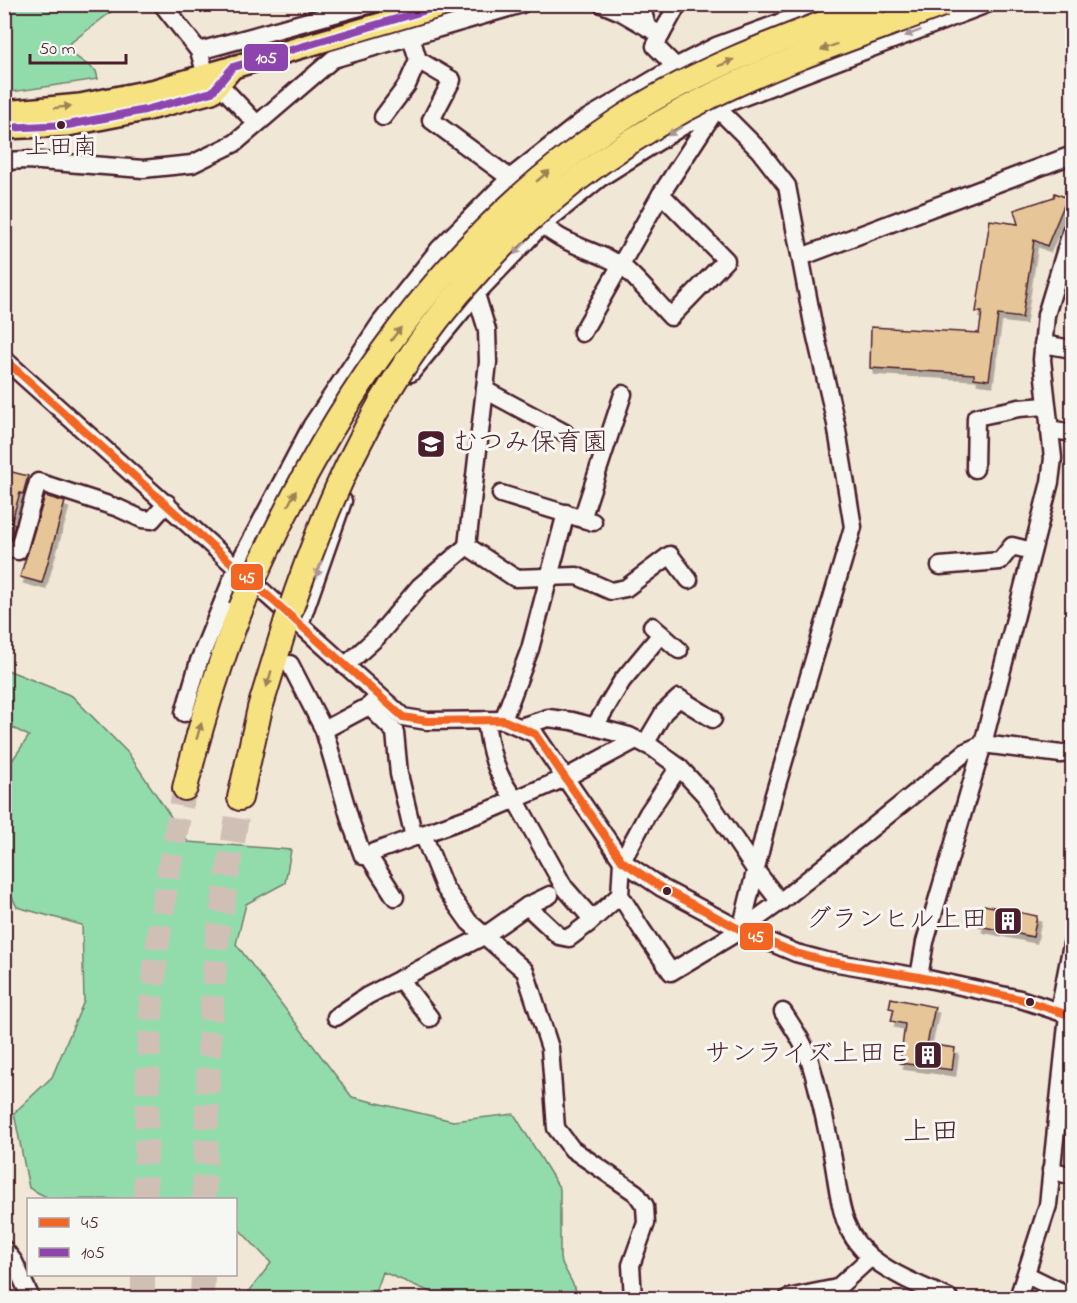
<svg xmlns="http://www.w3.org/2000/svg" width="1077" height="1303" viewBox="0 0 1077 1303" font-family="'Indie Flower','Klee One',sans-serif">
<defs>
<filter id="shadow"><feDropShadow dx="3.5" dy="6" stdDeviation="0" flood-color="#0004"/></filter>
</defs>
<rect width="100%" height="100%" fill="#f1e7d7"/>
<filter id="ink" filterUnits="userSpaceOnUse"><feTurbulence type="fractalNoise" baseFrequency=".0167" numOctaves="2"/><feDisplacementMap in="SourceGraphic" scale="12" xChannelSelector="R" yChannelSelector="G"/><feConvolveMatrix kernelMatrix="1 2 1 2 8 2 1 2 1" color-interpolation-filters="sRGB"/></filter>
<g filter="url(#ink)">
<!-- green -->
<g fill="#92dcac" stroke="#6e7e6c" stroke-width="1.5">
<path d="M 4,5 L 120,5 L 64,48 L 96,71 L 98,79 L 5,93 Z"/>
<path d="M 5,669 L 72,696 L 128,753 L 188,842 L 291,850 L 285,883 L 246,904 L 236,944 L 352,1097 L 453,1121 L 514,1114 L 560,1189 L 560,1259 L 580,1298 L 445,1298 L 383,1272 L 374,1298 L 244,1298 L 271,1263 L 236,1226 L 236,1200 L 50,1199 L 29,1188 L 14,1113 L 52,1077 L 84,1001 L 82,925 L 17,907 L 5,883 L 5,771 L 29,736 L 5,724 Z"/>
</g>
<!-- building -->
<g fill="#e6c598" stroke="#4a1f2b" stroke-width="1.5" filter="url(#shadow)">
<path d="M 1055,193 L 1067,198 L 1047,246 L 1034,240 L 1022,318 L 998,315 L 989,380 L 974,378 L 974,374 L 870,368 L 871,327 L 979,333 L 982,312 L 976,312 L 990,220 L 1018,224 L 1014,210 L 1054,197 Z"/>
<path d="M 4,470 L 28,476 L 23,494 L 20,493 L 11,523 L 15,524 L 11,538 L 4,537 Z"/>
<path d="M 45,496 L 65,502 L 42,583 L 20,577 Z"/>
<path d="M 984,905 L 1037,916 L 1033,937 L 979,926 Z"/>
<path d="M 891,998 L 935,1007 L 927,1044 L 955,1048 L 952,1070 L 900,1063 L 905,1024 L 891,1021 L 894,1009 L 889,1008 Z"/>
</g>
<g fill="none" stroke-linecap="round" stroke-linejoin="round">
<!-- highway-tunnel -->
<g stroke="#d0bfb5" stroke-width="24" stroke-dasharray="24 12" stroke-linecap="butt">
<path d="M 145,1200 C 147,1133 147,1066 152,999 C 158,928 170,858 185,788"/>
<path d="M 204,1200 L 210,1030 L 217,940 L 240,798"/>
<path d="M 143,1298 L 143,1274"/>
<path d="M 202,1298 L 203,1274"/>
</g>
<!-- minor casing -->
<g stroke="#4a1f2b" stroke-width="21">
<g id="minor">
<path d="M 162,4 L 199,51 L 206,75"/>
<path d="M 602,4 L 621,12 L 661,35"/>
<path d="M 641,4 L 647,27"/>
<path d="M 678,4 L 655,46 L 759,150 L 787,186 L 813,324 L 836,424 L 853,527 L 773,798 L 741,930"/>
<path d="M 411,37 L 418,60 L 452,80 L 431,120 L 510,178 L 516,187"/>
<path d="M 199,51 L 371,4"/>
<path d="M 219,84 L 256,123"/>
<path d="M 383,117 L 407,85 L 418,60"/>
<path d="M 4,161 L 27,160 L 143,169 L 192,164 L 235,143 L 333,59 L 522,4"/>
<path d="M 536,216 C 553,242 592,249 619,264 C 632,272 658,304 671,317 L 726,260 L 661,194"/>
<path d="M 801,257 L 1072,155"/>
<path d="M 582,333 L 661,194 L 715,111"/>
<path d="M 1043,344 L 1072,349"/>
<path d="M 4,359 L 403,717 L 427,721 L 503,720 L 535,734 L 622,861 L 662,888 L 741,930 L 796,953 L 826,961 L 919,977 L 1020,999 L 1072,1016"/>
<path d="M 411,373 L 476,294 L 542,225 L 600,178 L 681,127 L 717,107 L 987,4"/>
<path d="M 485,390 L 565,433"/>
<path d="M 1049,429 L 1072,433"/>
<path d="M 975,469 L 976,417 L 1019,408 L 1046,406"/>
<path d="M 501,494 L 593,522"/>
<path d="M 582,519 L 623,394"/>
<path d="M 467,546 L 515,578 L 577,576 L 611,591 L 626,588 L 670,555 L 689,580"/>
<path d="M 4,547 L 18,551 L 38,482 L 118,508 L 142,519 L 152,520 L 167,503"/>
<path d="M 940,566 L 1000,561 L 1012,546 L 1032,551"/>
<path d="M 300,624 L 343,501"/>
<path d="M 652,626 L 679,650"/>
<path d="M 290,664 L 324,730 L 351,823 L 363,856 L 423,834"/>
<path d="M 345,666 L 377,637 L 420,586 L 467,546 L 488,362 L 487,330 L 476,294"/>
<path d="M 369,706 L 395,732 L 399,774 L 414,837"/>
<path d="M 184,713 L 199,661 L 237,567 L 312,425 L 381,322 L 439,249 L 510,178 L 581,122 L 675,67 L 716,46 L 831,4"/>
<path d="M 486,720 C 489,749 496,776 515,799 L 564,887 L 592,919"/>
<path d="M 503,720 L 530,649 L 566,513"/>
<path d="M 595,726 L 622,681 L 661,634"/>
<path d="M 520,727 L 548,718 L 572,721 L 629,736 L 653,748 L 679,767 L 705,795 L 756,871 L 780,902"/>
<path d="M 324,730 L 369,706 L 377,698"/>
<path d="M 645,744 L 664,712 L 679,698 L 713,719"/>
<path d="M 679,767 L 648,813 L 622,861 L 620,895 L 642,930 L 671,972 L 741,930 L 780,902 L 967,751 L 983,744 L 1061,754 L 1072,751"/>
<path d="M 368,855 L 395,897"/>
<path d="M 527,906 L 559,936 L 569,938 L 589,923 L 620,895"/>
<path d="M 919,977 L 925,942 L 983,744 L 1050,482 L 1053,458 L 1042,360 L 1046,315 L 1072,229"/>
<path d="M 400,979 L 430,1018"/>
<path d="M 1059,1011 L 1072,944"/>
<path d="M 783,1012 C 794,1029 806,1046 811,1065 C 820,1094 826,1125 832,1154 C 840,1193 838,1232 872,1258 C 895,1276 923,1287 949,1298"/>
<path d="M 336,1017 L 367,996 L 484,936 L 527,906 L 550,895"/>
<path d="M 1051,1170 L 1072,1176"/>
<path d="M 4,1249 L 14,1262 L 31,1298"/>
<path d="M 1027,1275 L 1072,1297"/>
<path d="M 633,1298 L 631,1265 L 646,1223 L 645,1206 L 636,1193 L 572,1149 L 556,1128 L 550,1048 L 525,971 L 469,922 L 444,887 L 423,834 L 495,808 L 565,778 L 636,740"/>
<path d="M 788,1298 L 837,1288 L 870,1258"/>
<path d="M 1018,1298 L 1048,1205 L 1068,1015"/>
</g>
</g>
<!-- major casing -->
<g stroke="#4a1f2b" stroke-width="26">
<g id="major">
<path d="M 4,112 L 80,105 L 155,90 L 449,4"/>
<path d="M 4,128 L 68,125 L 145,110 L 212,92 L 233,67"/>
</g>
</g>
<!-- highway casing -->
<g stroke="#4a1f2b" stroke-width="28">
<g id="highway">
<path d="M 185,788 C 200,727 218,667 241,608"/>
<path d="M 240,798 L 260,708 L 286,623"/>
</g>
</g>
<!-- minor -->
<use href="#minor" stroke="#f6f6f2" stroke-width="16"/>
<!-- major -->
<use href="#major" stroke="#f6e281" stroke-width="21"/>
<!-- highway -->
<use href="#highway" stroke="#f6e281" stroke-width="24"/>
<!-- highway-bridge casing -->
<g stroke="#4a1f2b" stroke-width="28" stroke-linecap="butt">
<g id="highway-bridge">
<path d="M 241,608 C 326,409 447,229 633,111 C 708,64 793,35 875,4"/>
<path d="M 286,623 C 305,566 326,509 353,455 C 429,299 557,171 713,95 C 787,59 866,33 943,4"/>
</g>
</g>
<!-- highway-bridge -->
<use href="#highway-bridge" stroke="#f6e281" stroke-width="24"/>
<!-- bus-1 casing -->
<g stroke="#f6f6f2" stroke-width="12">
<path id="bus-1" d="M 4,359 L 403,717 L 427,721 L 503,720 L 535,734 L 622,861 L 662,888 L 741,930 L 796,953 L 826,961 L 919,977 L 1020,999 L 1072,1016"/>
</g>
<!-- bus-2 casing -->
<g stroke="#f6f6f2" stroke-width="12">
<path id="bus-2" d="M 4,128 L 68,125 L 145,110 L 212,92 L 233,67 L 447,4"/>
</g>
<!-- bus-1 -->
<use href="#bus-1" stroke="#f26522" stroke-width="8"/>
<!-- bus-2 -->
<use href="#bus-2" stroke="#8e44ad" stroke-width="8"/>
</g>
<!-- one-way arrows -->
<defs><path id="oneway-solid" d="M-6-.8H1V-3.2L6.5 0L1 3.2V.8H-6Z" transform="scale(1.5)"/></defs>
<g fill="#a99598">
<use href="#oneway-solid" transform="translate(913 33) rotate(159)"/>
<use href="#oneway-solid" transform="translate(675 131) rotate(148)"/>
<use href="#oneway-solid" transform="translate(520 248) rotate(133)"/>
<use href="#oneway-solid" transform="translate(319 569) rotate(109)"/>
</g>
<g fill="#a08056">
<use href="#oneway-solid" transform="translate(829 47) rotate(160)"/>
<use href="#oneway-solid" transform="translate(726 63) rotate(-24)"/>
<use href="#oneway-solid" transform="translate(63 107) rotate(-7)"/>
<use href="#oneway-solid" transform="translate(543 176) rotate(-40)"/>
<use href="#oneway-solid" transform="translate(396 334) rotate(-53)"/>
<use href="#oneway-solid" transform="translate(292 498) rotate(-62)"/>
<use href="#oneway-solid" transform="translate(269 679) rotate(106)"/>
<use href="#oneway-solid" transform="translate(199 731) rotate(-73)"/>
</g>
</g>
<!-- icons -->
<defs>
<g id="school-square" transform="scale(1.5)"><rect x="-9" y="-9" width="18" height="18" rx="4" fill="#4a1f2b" stroke="#f6f6f2"/><path d="M0-5L7-2L0 1L-7-2ZM-4 1L0 2.5L4 1V4Q0 6-4 4Z" fill="#fff"/></g>
<g id="building-square" transform="scale(1.5)"><rect x="-9" y="-9" width="18" height="18" rx="4" fill="#4a1f2b" stroke="#f6f6f2"/><path d="M-4-6H4V6H1V3H-1V6H-4ZM-2.5-4.3h1.7v1.8h-1.7ZM.8-4.3h1.7v1.8H.8ZM-2.5-1h1.7V.8h-1.7ZM.8-1h1.7V.8H.8Z" fill="#fff"/></g>
</defs>
<g fill-rule="evenodd">
<use href="#school-square" x="431" y="444"/>
<use href="#building-square" x="1008" y="921"/>
<use href="#building-square" x="928" y="1055"/>
</g>
<!-- markers -->
<g fill="#4a1f2b" stroke="#f6f6f2" stroke-width="2">
<circle cx="61" cy="125" r="5"/>
<circle cx="667" cy="891" r="5"/>
<circle cx="1030" cy="1002" r="5"/>
</g>
<g text-anchor="middle" dominant-baseline="central" stroke-width="6" stroke-linejoin="round" paint-order="stroke">
<!-- bus labels -->
<g font-size="24" fill="#4a1f2b" stroke="#f6f6f2">
<text x="61" y="148">上田南</text>
</g>
<!-- poi labels -->
<g font-size="26" fill="#4a1f2b" stroke="#f6f6f2" text-anchor="end">
<text x="452" y="444" text-anchor="start">むつみ保育園</text>
<text x="987" y="921">グランヒル上田</text>
<text x="907" y="1055">サンライズ上田 E</text>
</g>
<!-- quarter labels -->
<g font-size="28" fill="#4a1f2b" stroke="#f6f6f2">
<text x="931" y="1133">上田</text>
</g>
</g>
<g stroke="#f6f6f2" stroke-width="2">
<rect x="243" y="43" width="46" height="29" rx="6" fill="#8e44ad"/>
<rect x="230" y="563" width="34" height="28" rx="6" fill="#f26522"/>
<rect x="739" y="922" width="35" height="29" rx="6" fill="#f26522"/>
</g>
<g font-size="16" text-anchor="middle" font-weight="bold" fill="#fff">
<text x="266" y="63">105</text>
<text x="247" y="583">45</text>
<text x="756" y="942">45</text>
</g>
<!-- margin -->
<rect width="1077" height="1303" fill="none" stroke="#f6f6f2" stroke-width="24"/>
<rect x="12" y="12" width="1053" height="1279" fill="none" stroke="#4a1f2b" stroke-width="2" filter="url(#ink)"/>
<!-- legend -->
<rect x="27" y="1198" width="210" height="78" fill="#f6f6f2" stroke="#b1a0a2" stroke-width="1.5"/>
<rect x="39" y="1218" width="30" height="9" fill="#f26522" stroke="#b1a0a2" stroke-width="1.5"/>
<text x="81" y="1228" font-size="18" fill="#4a1f2b">45</text>
<rect x="39" y="1248" width="30" height="9" fill="#8e44ad" stroke="#b1a0a2" stroke-width="1.5"/>
<text x="81" y="1258" font-size="18" fill="#4a1f2b">105</text>
<!-- scale -->
<path d="M30 54v9h96v-9" fill="none" stroke="#4a1f2b" stroke-width="3"/>
<text x="39" y="54" font-size="18" fill="#4a1f2b" stroke="#f6f6f2" stroke-width="4.5" paint-order="stroke">50 m</text>
</svg>
